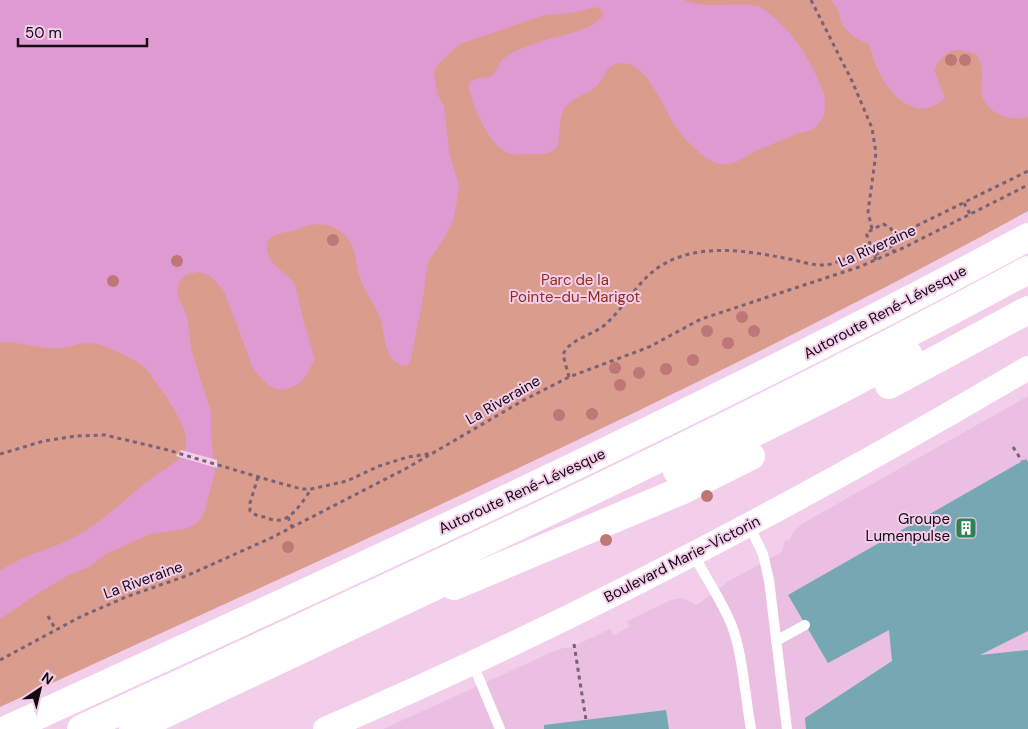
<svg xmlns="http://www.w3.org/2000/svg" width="1028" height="729" viewBox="0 0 1028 729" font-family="'DM Sans',sans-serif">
<rect width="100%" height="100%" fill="#f3ceeb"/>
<!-- built -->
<path fill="#ebbfe1" d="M 1028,396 L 1028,729 L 383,729 L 552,652 L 563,648 L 572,647 L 610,629 L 614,635 L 629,627 L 627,621 L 671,600 L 683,598 L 697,605 L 729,581 L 782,552 L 785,540 L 789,541 L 795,530 L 805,522 Z"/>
<!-- green -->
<path fill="#da9c8d" d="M 493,0 L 1028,0 L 1028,211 C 694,394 346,548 0,707 L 0,282 Z"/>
<!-- water -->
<g fill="#e09ad2">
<path d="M 0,0 L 684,0 C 709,11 736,0 761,7 C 774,17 786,28 796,41 C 805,52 820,81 824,95 C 827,103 825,117 819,123 C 813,132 806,131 796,134 C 786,138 776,143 765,147 C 750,152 736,167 720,164 C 712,163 703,156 698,151 C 690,144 683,137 677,129 C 665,111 647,61 621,63 C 604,65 605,78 598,85 C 588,95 571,97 564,109 C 557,122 562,141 555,149 C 549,155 538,154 530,154 C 524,154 517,155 511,154 C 490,149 472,105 468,86 C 474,75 481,80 491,76 C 498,72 497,65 502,60 C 511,51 528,46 540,42 C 558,35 592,32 603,15 L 602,10 L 596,7 L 572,13 L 545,15 L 460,44 L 439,63 L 434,73 L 437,94 L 444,106 L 449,152 L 459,186 L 457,202 L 453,221 L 445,237 L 428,262 L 422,304 L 410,363 L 405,366 C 382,362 386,332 379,315 C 373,301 363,289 359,275 C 356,264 356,252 350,242 C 341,227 324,221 307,226 C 303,227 298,230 293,231 C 282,233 264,234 267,250 C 270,268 287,271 295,285 L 304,323 L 315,359 C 311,365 309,372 305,377 C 298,387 284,392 273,388 C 265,384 258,374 253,368 L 224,291 L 211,276 L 199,272 L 187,274 L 179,282 L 177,294 L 187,316 L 191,349 L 211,412 L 211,438 L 215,472 L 205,510 L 201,519 L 194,525 L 185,529 L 150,534 L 106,554 L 89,567 L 67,576 L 40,592 L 0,619 L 0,571 C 21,556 45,551 69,540 C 101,525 125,498 153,477 C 164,469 183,461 186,446 C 189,428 168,400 158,385 C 154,380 150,372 144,367 C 136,359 102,343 90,343 C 79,343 70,347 60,348 C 40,350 20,341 0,342 Z"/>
<path d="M 830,0 L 1028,0 L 1028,117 C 1009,122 984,113 981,91 C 980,88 982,83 982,79 C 982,71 981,64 978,56 C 957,45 944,49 934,70 L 945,98 C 920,122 893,100 880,74 C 875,65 872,54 869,44 C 860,41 851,36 845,28 C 839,20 840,7 830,0 Z"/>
</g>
<!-- pier -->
<path fill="#f3ceeb" d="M 181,450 L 217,460 L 217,468 L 176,456 Z"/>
<!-- building -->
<g fill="#76a8b4">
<path d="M 1026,459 L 1028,462 L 1028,631 L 980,655 L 1028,650 L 1028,729 L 806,729 L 805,718 L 892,661 L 889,630 L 828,663 L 788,595 Z"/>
<path d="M 666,710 L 669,729 L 544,729 L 544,725 Z"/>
</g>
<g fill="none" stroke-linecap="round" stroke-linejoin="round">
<!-- path -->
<g stroke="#7a6275" stroke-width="3" stroke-dasharray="4 4" stroke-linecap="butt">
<path d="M 811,0 L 852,81 L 872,128 L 876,153 L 868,212 L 872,229"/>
<path d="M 964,203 L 970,214"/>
<path d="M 895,237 L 900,234 L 1028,171"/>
<path d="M 875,255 L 892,246"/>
<path d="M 876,260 L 866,233 L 883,224 L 890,227 L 895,237 L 892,246 L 894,252"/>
<path d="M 569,377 L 563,355 C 568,339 595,335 607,323 C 626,305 637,282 659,267 C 695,243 744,250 784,258 C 798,260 812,266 825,265 C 840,264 857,251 870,245"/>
<path d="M 1013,447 L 1022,461"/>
<path d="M 0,454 L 44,441 L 76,436 L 105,435 L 164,449 L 279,483 L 302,489 L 311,489 L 347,481 L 379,466 L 408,457 L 434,453"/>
<path d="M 258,477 L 250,503 L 250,511 C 254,515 259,516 264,517 C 269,519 275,521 280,520 C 292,519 305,499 311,489"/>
<path d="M 288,517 L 292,527"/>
<path d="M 48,616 L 56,630"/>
<path d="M 574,644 L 586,720"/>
<path d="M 0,660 L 80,617 L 126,597 L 186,576 L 271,538 L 407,468 L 524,400 L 569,377 L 649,347 L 701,319 L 859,267 L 903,248 L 1028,185"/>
</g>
<!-- service -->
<g stroke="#fff" stroke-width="10">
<path d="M 749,525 L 763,554 L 769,580 L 787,729"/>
<path d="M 693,554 C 706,578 722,601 732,626 C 743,655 745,697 751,729"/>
<path d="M 776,641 L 805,625"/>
<path d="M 472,662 L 500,729"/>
</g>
<!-- tertiary -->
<path stroke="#fff" stroke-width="24" d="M 325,729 C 567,625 801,502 1028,368"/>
<!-- motorway -->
<g stroke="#fff" stroke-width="28">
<path d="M 889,385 L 1028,310"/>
<path d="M 677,471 L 828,396 L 908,354"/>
<path d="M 454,586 L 683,490 L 751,456"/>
<path d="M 8,729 C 351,572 696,416 1028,237"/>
<path d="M 81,729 C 400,582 720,437 1028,270"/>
<path d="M 133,729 L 469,570"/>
</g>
</g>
<!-- trees -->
<g fill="#be7676">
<circle cx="951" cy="60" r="6"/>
<circle cx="965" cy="60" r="6"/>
<circle cx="333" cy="240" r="6"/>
<circle cx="177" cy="261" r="6"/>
<circle cx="113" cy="281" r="6"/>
<circle cx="742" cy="317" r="6"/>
<circle cx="707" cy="331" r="6"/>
<circle cx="754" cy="331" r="6"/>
<circle cx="728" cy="343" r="6"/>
<circle cx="693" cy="360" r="6"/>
<circle cx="615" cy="368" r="6"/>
<circle cx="666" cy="369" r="6"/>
<circle cx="639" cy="373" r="6"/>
<circle cx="620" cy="385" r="6"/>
<circle cx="592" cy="414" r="6"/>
<circle cx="559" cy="415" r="6"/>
<circle cx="707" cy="496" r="6"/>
<circle cx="606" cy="540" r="6"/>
<circle cx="288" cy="547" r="6"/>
</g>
<!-- icons -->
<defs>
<g id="building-square" transform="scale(1.125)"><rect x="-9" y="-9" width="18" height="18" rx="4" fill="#328152" stroke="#f3ceeb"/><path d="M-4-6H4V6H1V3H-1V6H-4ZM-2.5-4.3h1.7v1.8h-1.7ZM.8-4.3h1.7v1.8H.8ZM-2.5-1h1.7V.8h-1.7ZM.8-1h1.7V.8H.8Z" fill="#fff"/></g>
</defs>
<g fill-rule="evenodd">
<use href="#building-square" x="966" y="528"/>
</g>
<g text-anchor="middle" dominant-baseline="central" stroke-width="4" stroke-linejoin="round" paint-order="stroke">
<!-- street labels -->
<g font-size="15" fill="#150912" stroke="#f3ceeb">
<text transform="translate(877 246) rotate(-24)">La Riveraine</text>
<text transform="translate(885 312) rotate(-28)">Autoroute René-Lévesque</text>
<text transform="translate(503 400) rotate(-30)">La Riveraine</text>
<text transform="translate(522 491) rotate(-25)">Autoroute René-Lévesque</text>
<text transform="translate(682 559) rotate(-27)">Boulevard Marie-Victorin</text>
<text transform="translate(143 580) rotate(-20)">La Riveraine</text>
</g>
<!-- park labels -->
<g font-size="15" fill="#922e17" stroke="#f3ceeb">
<text x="575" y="280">Parc de la<tspan x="575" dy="17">Pointe-du-Marigot</tspan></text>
</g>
<!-- poi labels -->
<g font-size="15" fill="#150912" stroke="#f3ceeb" text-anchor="end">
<text x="950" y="519">Groupe<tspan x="950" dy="17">Lumenpulse</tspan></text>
</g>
</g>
<!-- north arrow -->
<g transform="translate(40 689) rotate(35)" stroke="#f3ceeb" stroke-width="4" paint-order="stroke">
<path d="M0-4L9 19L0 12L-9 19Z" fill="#150912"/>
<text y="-8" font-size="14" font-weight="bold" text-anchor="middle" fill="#150912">N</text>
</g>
<!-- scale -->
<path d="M18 38v8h129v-8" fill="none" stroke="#150912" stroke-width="2.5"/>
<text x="25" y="38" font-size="15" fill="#150912" stroke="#f3ceeb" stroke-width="4" paint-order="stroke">50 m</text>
</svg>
